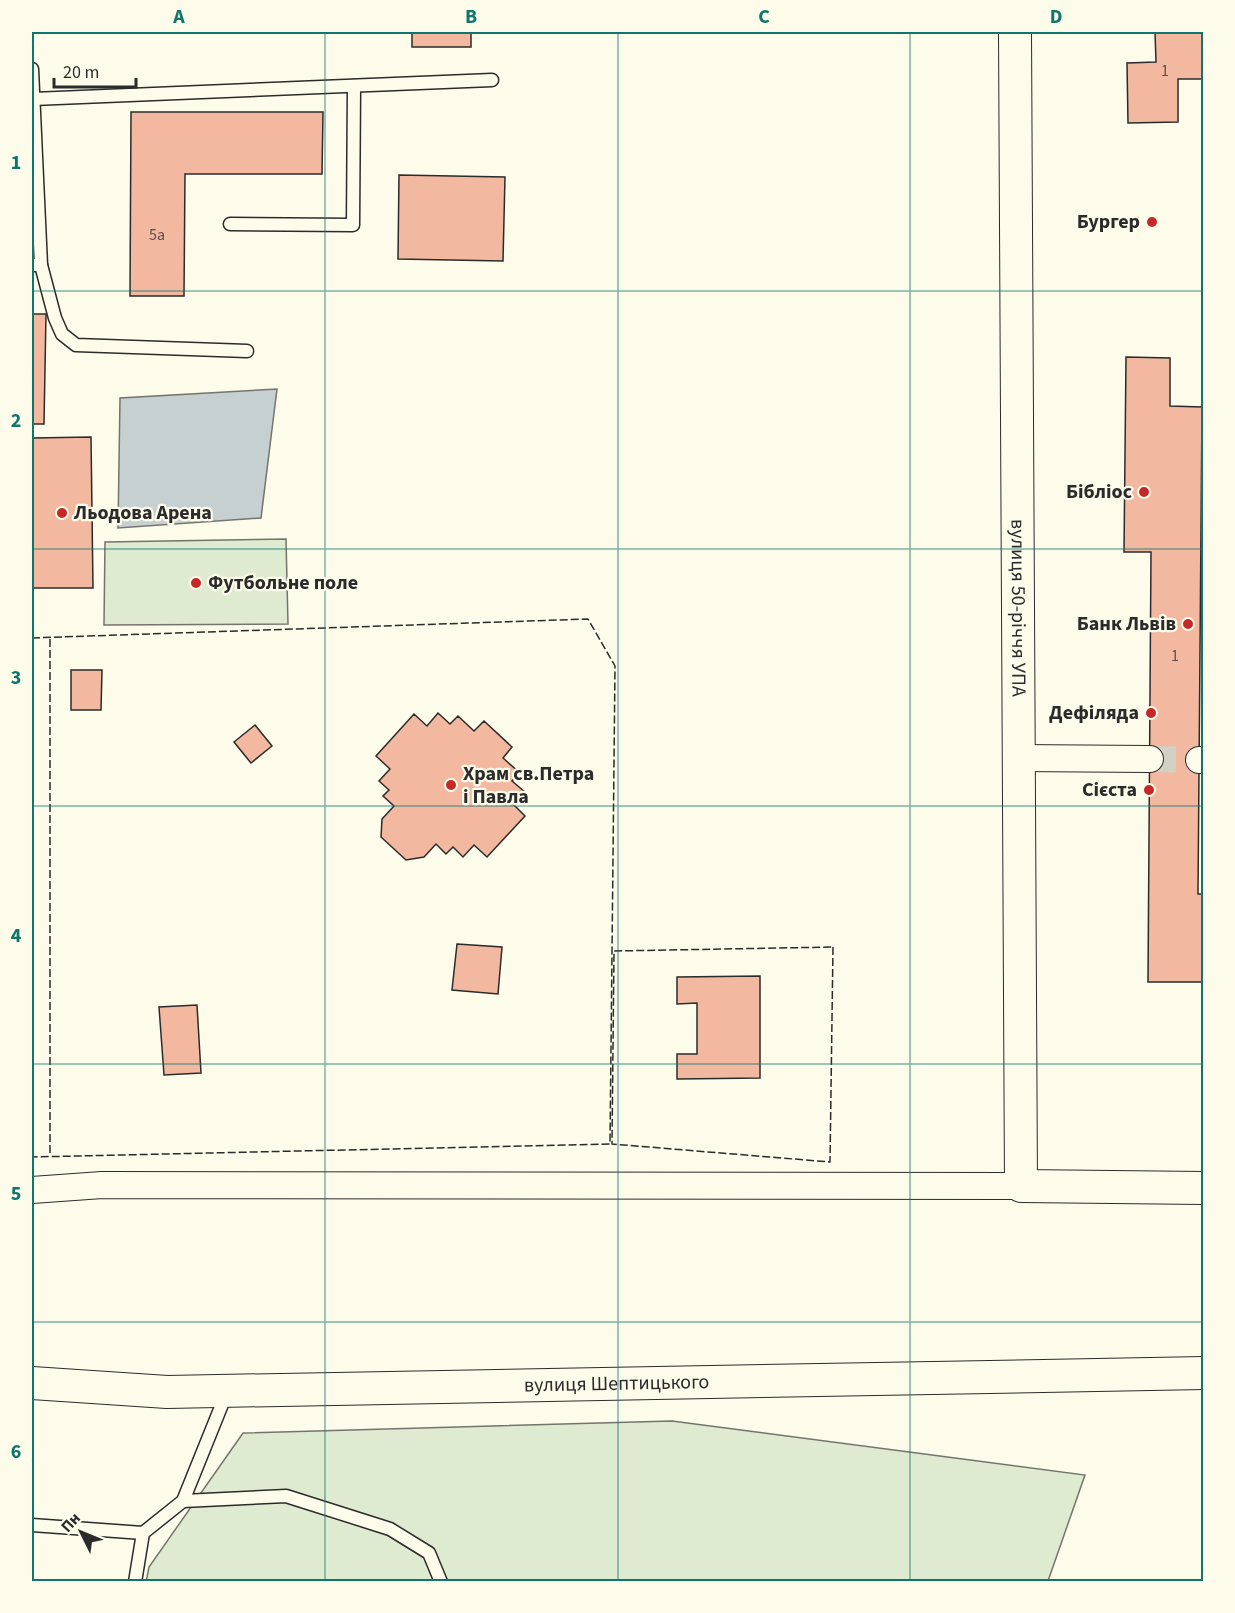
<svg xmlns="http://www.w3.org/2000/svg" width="1235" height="1613" viewBox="0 0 1235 1613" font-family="'Source Sans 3',sans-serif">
<rect width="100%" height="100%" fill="#fdfbea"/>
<!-- green -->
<g fill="#deebd1" stroke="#74746e" stroke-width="1.5">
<path d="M 286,539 L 288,624 L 104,625 L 105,542 Z"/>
<path d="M 672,1421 L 1085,1475 L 1048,1581 L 146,1582 L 149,1567 L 243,1433 Z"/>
</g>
<!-- water -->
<path fill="#c7d0d0" stroke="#74746e" stroke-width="1.5" d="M 277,389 L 261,518 L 118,528 L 120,398 Z"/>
<!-- building -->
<g fill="#f2b8a0" stroke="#2b2b2b" stroke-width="1.5">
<rect x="412" y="32" width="59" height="15"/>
<path d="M 1155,32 L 1204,32 L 1204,79 L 1178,79 L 1178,122 L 1128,123 L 1127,63 L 1156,62 Z"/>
<path d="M 131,112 L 323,112 L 322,174 L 185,174 L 184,296 L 130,296 Z"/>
<path d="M 399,175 L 505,177 L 503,261 L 398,259 Z"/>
<path d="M 32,314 L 46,314 L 44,424 L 32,424 Z"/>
<path d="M 1126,357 L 1170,358 L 1170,406 L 1202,407 L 1198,894 L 1204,894 L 1204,982 L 1148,982 L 1151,552 L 1124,552 Z"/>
<path d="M 91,437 L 93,588 L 32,588 L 32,438 Z"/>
<path d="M 71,670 L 102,670 L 101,710 L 71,710 Z"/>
<path d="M 438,713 L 450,724 L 458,716 L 474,731 L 484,721 L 512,747 L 503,758 L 520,773 L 512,781 L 525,792 L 513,804 L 525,816 L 487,857 L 474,845 L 463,857 L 453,847 L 446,854 L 436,844 L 424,857 L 406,860 L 381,837 L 382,819 L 394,806 L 383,796 L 389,790 L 379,781 L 390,769 L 376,756 L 414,714 L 427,726 Z"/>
<path d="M 255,725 L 272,746 L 251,763 L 234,742 Z"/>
<path d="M 457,944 L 502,947 L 498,994 L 452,990 Z"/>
<path d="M 760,976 L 760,1078 L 677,1079 L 677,1054 L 697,1054 L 697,1003 L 677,1004 L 677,977 Z"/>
<path d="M 197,1005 L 201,1073 L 164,1075 L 159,1007 Z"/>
</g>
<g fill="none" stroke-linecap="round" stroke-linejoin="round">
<!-- minor-tunnel -->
<path stroke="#d3d1c4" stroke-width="26" stroke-dasharray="26 13" stroke-linecap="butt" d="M 1150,759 L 1199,760"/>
<!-- service casing -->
<g stroke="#2b2b2b" stroke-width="15">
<g id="service">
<path d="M 32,69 L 41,265 L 32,265"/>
<path d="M 33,99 L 492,80"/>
<path d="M 230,224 L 353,225 L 354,86"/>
<path d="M 41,265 L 55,318 L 62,334 L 76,345 L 247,351"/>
<path d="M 183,1501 L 286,1496 L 390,1529 L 429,1553 L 441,1582"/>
<path d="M 32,1525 L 143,1533"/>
<path d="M 135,1582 L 143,1533 L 183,1501 L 227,1392"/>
</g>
</g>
<!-- minor casing -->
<g stroke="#2b2b2b" stroke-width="28">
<g id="minor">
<path d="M 1017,758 L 1150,759"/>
<path d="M 1199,760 L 1204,760"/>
<path d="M 32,1190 L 102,1185 L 1021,1186"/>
</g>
</g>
<!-- tertiary casing -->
<g stroke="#2b2b2b" stroke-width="34">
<g id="tertiary">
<path id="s1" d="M 1015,32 L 1021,1186 L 1204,1188"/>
<path id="s2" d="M 32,1383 L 167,1392 L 1204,1373"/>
</g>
</g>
<!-- service -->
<use href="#service" stroke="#fdfbea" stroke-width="12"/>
<!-- minor -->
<use href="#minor" stroke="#fdfbea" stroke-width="26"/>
<!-- tertiary -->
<use href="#tertiary" stroke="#fdfbea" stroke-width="32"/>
<!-- fence -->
<g stroke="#2b2b2b" stroke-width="1.5" stroke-dasharray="8 3" stroke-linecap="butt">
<path d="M 32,638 L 588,619 L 615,666 L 610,1144 L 32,1157"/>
<path d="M 50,639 L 50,1156"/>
<path d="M 833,947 L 830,1162 L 612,1144 L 614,951 Z"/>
</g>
</g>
<!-- grid -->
<path fill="none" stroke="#0f766e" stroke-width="1.5" stroke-opacity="0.55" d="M 325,32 L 325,1582M 618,32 L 618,1582M 910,32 L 910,1582M 32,291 L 1204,291M 32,549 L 1204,549M 32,806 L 1204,806M 32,1064 L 1204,1064M 32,1322 L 1204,1322"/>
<!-- markers -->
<g fill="#c62828" stroke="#fdfbea" stroke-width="2">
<circle cx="1152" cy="222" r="6"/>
<circle cx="1144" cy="492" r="6"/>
<circle cx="62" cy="513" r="6"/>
<circle cx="196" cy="583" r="6"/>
<circle cx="1188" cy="624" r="6"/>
<circle cx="1151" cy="713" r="6"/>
<circle cx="451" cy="785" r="6"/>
<circle cx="1149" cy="790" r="6"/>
</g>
<g text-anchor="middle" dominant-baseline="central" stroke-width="4.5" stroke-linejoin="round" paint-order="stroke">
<!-- number labels -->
<g font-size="16" fill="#5d4e48">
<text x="1165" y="71">1</text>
<text x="157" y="235">5а</text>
<text x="1175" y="656">1</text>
</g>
<!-- poi labels -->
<g font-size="20" font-weight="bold" fill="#2b2b2b" stroke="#fdfbea" text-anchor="end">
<text x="1140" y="222">Бургер</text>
<text x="1132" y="492">Бібліос</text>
<text x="74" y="513" text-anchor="start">Льодова Арена</text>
<text x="208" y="583" text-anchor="start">Футбольне поле</text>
<text x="1176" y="624">Банк Львів</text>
<text x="1139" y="713">Дефіляда</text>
<text x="463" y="774" text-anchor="start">Храм св.Петра<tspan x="463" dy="23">і Павла</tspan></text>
<text x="1137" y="790">Сієста</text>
</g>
<!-- street labels -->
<g font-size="20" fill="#2b2b2b" stroke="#fdfbea">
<text stroke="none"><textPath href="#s1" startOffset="576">вулиця 50-річчя УПА</textPath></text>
<text stroke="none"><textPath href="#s2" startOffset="585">вулиця Шептицького</textPath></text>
</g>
</g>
<!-- border -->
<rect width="1235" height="1613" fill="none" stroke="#fdfbea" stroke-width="66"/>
<!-- north arrow -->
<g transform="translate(81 1532) rotate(313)" stroke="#fdfbea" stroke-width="4.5" paint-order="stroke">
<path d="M0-4.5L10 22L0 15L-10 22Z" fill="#2b2b2b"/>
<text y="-9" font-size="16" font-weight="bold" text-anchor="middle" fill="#2b2b2b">Пн</text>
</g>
<!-- scale -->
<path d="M54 78v9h82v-9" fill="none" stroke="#2b2b2b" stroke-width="3"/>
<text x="63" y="78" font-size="18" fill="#2b2b2b" stroke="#fdfbea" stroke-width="4.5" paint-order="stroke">20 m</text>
<rect x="33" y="33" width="1169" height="1547" fill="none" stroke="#0f766e" stroke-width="2"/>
<g font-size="20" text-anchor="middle" font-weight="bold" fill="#0f766e">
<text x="179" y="23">A</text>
<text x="471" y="23">B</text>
<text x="764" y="23">C</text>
<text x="1056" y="23">D</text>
<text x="16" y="169">1</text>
<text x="16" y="427">2</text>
<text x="16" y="684">3</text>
<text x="16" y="942">4</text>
<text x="16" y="1200">5</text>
<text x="16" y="1458">6</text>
</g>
</svg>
